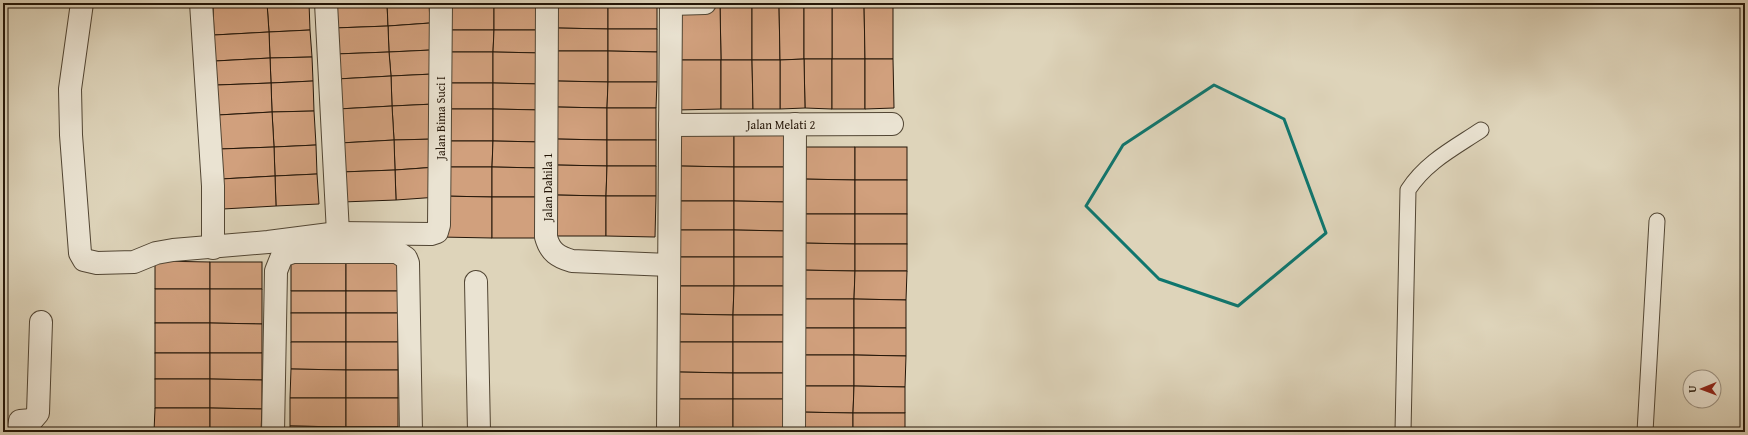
<svg xmlns="http://www.w3.org/2000/svg" width="1748" height="435" viewBox="0 0 1748 435" font-family="'Gentium Book Plus',serif">
<rect width="100%" height="100%" fill="#ded4ba"/>
<filter id="stains"><feTurbulence type="fractalNoise" baseFrequency=".005" numOctaves="4"/><feColorMatrix values="0 0 0 0 .2 0 0 0 0 .09 0 0 0 0 .02 0 0 0 .5 -.17"/></filter>
<radialGradient id="worn" r=".72"><stop offset=".6" stop-color="#630" stop-opacity="0"/><stop offset="1" stop-color="#630" stop-opacity=".3"/></radialGradient>
<!-- building -->
<g fill="#d1a07d" stroke="#241608">
<path d="M 267,3 L 309,3 L 310,30 L 269,32 Z"/>
<path d="M 267,3 L 269,32 L 214,35 L 213,4 Z"/>
<path d="M 333,3 L 387,3 L 388,26 L 334,28 Z"/>
<path d="M 387,3 L 429,3 L 430,23 L 388,26 Z"/>
<path d="M 443,3 L 494,3 L 494,30 L 442,30 Z"/>
<rect x="494" y="3" width="49" height="27"/>
<path d="M 557,3 L 608,3 L 608,29 L 557,28 Z"/>
<rect x="608" y="3" width="49" height="26"/>
<path d="M 864,3 L 865,59 L 832,59 L 832,4 Z"/>
<path d="M 864,3 L 893,3 L 893,59 L 865,59 Z"/>
<path d="M 720,4 L 752,4 L 752,60 L 721,60 Z"/>
<path d="M 720,4 L 721,60 L 676,60 L 676,5 Z"/>
<path d="M 752,4 L 779,4 L 780,60 L 752,60 Z"/>
<path d="M 779,4 L 804,4 L 804,59 L 780,60 Z"/>
<rect x="804" y="4" width="28" height="55"/>
<path d="M 430,23 L 431,50 L 389,52 L 388,26 Z"/>
<path d="M 388,26 L 389,52 L 335,54 L 334,28 Z"/>
<path d="M 557,28 L 608,29 L 608,51 L 557,51 Z"/>
<path d="M 608,29 L 657,29 L 657,52 L 608,51 Z"/>
<path d="M 310,30 L 312,57 L 270,58 L 269,32 Z"/>
<path d="M 442,30 L 494,30 L 493,52 L 442,52 Z"/>
<path d="M 494,30 L 543,30 L 543,53 L 493,52 Z"/>
<path d="M 269,32 L 270,58 L 215,61 L 214,35 Z"/>
<path d="M 431,50 L 433,74 L 391,76 L 389,52 Z"/>
<path d="M 557,51 L 608,51 L 608,82 L 556,81 Z"/>
<path d="M 608,51 L 657,52 L 657,82 L 608,82 Z"/>
<path d="M 389,52 L 391,76 L 337,79 L 335,54 Z"/>
<rect x="442" y="52" width="51" height="31"/>
<path d="M 493,52 L 543,53 L 542,84 L 493,83 Z"/>
<path d="M 312,57 L 313,81 L 271,83 L 270,58 Z"/>
<path d="M 270,58 L 271,83 L 217,85 L 215,61 Z"/>
<path d="M 804,59 L 832,59 L 832,109 L 805,108 Z"/>
<path d="M 804,59 L 805,108 L 780,109 L 780,60 Z"/>
<rect x="832" y="59" width="33" height="50"/>
<path d="M 865,59 L 893,59 L 894,108 L 865,109 Z"/>
<path d="M 676,60 L 721,60 L 721,109 L 677,110 Z"/>
<path d="M 721,60 L 752,60 L 753,109 L 721,109 Z"/>
<path d="M 752,60 L 780,60 L 780,109 L 753,109 Z"/>
<path d="M 433,74 L 434,104 L 392,106 L 391,76 Z"/>
<path d="M 391,76 L 392,106 L 338,109 L 337,79 Z"/>
<path d="M 313,81 L 314,111 L 272,112 L 271,83 Z"/>
<path d="M 556,81 L 608,82 L 607,108 L 556,107 Z"/>
<path d="M 608,82 L 657,82 L 656,108 L 607,108 Z"/>
<path d="M 271,83 L 272,112 L 218,115 L 217,85 Z"/>
<path d="M 442,83 L 493,83 L 493,109 L 441,109 Z"/>
<path d="M 493,83 L 542,84 L 542,110 L 493,109 Z"/>
<path d="M 434,104 L 435,139 L 394,140 L 392,106 Z"/>
<path d="M 392,106 L 394,140 L 340,143 L 338,109 Z"/>
<path d="M 556,107 L 607,108 L 607,140 L 555,139 Z"/>
<rect x="607" y="108" width="49" height="32"/>
<rect x="441" y="109" width="52" height="32"/>
<path d="M 493,109 L 542,110 L 542,142 L 493,141 Z"/>
<path d="M 314,111 L 316,145 L 274,147 L 272,112 Z"/>
<path d="M 272,112 L 274,147 L 220,149 L 218,115 Z"/>
<path d="M 679,133 L 734,134 L 734,167 L 679,166 Z"/>
<rect x="734" y="134" width="52" height="33"/>
<path d="M 435,139 L 437,167 L 395,170 L 394,140 Z"/>
<path d="M 555,139 L 607,140 L 607,166 L 555,165 Z"/>
<path d="M 394,140 L 395,170 L 341,172 L 340,143 Z"/>
<rect x="607" y="140" width="49" height="26"/>
<path d="M 441,141 L 493,141 L 492,167 L 441,167 Z"/>
<path d="M 493,141 L 542,142 L 541,168 L 492,167 Z"/>
<path d="M 316,145 L 317,174 L 275,176 L 274,147 Z"/>
<path d="M 274,147 L 275,176 L 221,179 L 220,149 Z"/>
<path d="M 800,147 L 855,147 L 855,180 L 800,179 Z"/>
<rect x="855" y="147" width="52" height="33"/>
<path d="M 555,165 L 607,166 L 606,196 L 555,195 Z"/>
<path d="M 607,166 L 656,166 L 656,196 L 606,196 Z"/>
<path d="M 679,166 L 734,167 L 734,201 L 679,201 Z"/>
<path d="M 437,167 L 438,197 L 396,200 L 395,170 Z"/>
<path d="M 441,167 L 492,167 L 492,197 L 441,196 Z"/>
<path d="M 492,167 L 541,168 L 541,197 L 492,197 Z"/>
<path d="M 734,167 L 786,167 L 786,202 L 734,201 Z"/>
<path d="M 395,170 L 396,200 L 342,202 L 341,172 Z"/>
<path d="M 317,174 L 319,204 L 276,206 L 275,176 Z"/>
<path d="M 275,176 L 276,206 L 223,209 L 221,179 Z"/>
<path d="M 800,179 L 855,180 L 855,214 L 799,214 Z"/>
<rect x="855" y="180" width="52" height="34"/>
<path d="M 555,195 L 606,196 L 606,236 L 554,236 Z"/>
<path d="M 441,196 L 492,197 L 492,238 L 440,237 Z"/>
<path d="M 606,196 L 656,196 L 655,237 L 606,236 Z"/>
<rect x="492" y="197" width="49" height="41"/>
<rect x="679" y="201" width="55" height="29"/>
<path d="M 734,201 L 786,202 L 786,231 L 734,230 Z"/>
<path d="M 799,214 L 855,214 L 855,244 L 799,243 Z"/>
<rect x="855" y="214" width="52" height="30"/>
<rect x="679" y="230" width="55" height="27"/>
<path d="M 734,230 L 786,231 L 786,257 L 734,257 Z"/>
<path d="M 799,243 L 855,244 L 855,271 L 799,270 Z"/>
<rect x="855" y="244" width="52" height="27"/>
<rect x="679" y="257" width="55" height="29"/>
<rect x="734" y="257" width="52" height="29"/>
<path d="M 291,258 L 346,259 L 346,291 L 291,291 Z"/>
<rect x="346" y="259" width="52" height="32"/>
<path d="M 155,261 L 210,262 L 210,289 L 155,289 Z"/>
<rect x="210" y="262" width="52" height="27"/>
<path d="M 799,270 L 855,271 L 854,299 L 799,299 Z"/>
<path d="M 855,271 L 907,271 L 906,300 L 854,299 Z"/>
<path d="M 679,286 L 734,286 L 733,315 L 678,314 Z"/>
<path d="M 734,286 L 786,286 L 785,315 L 733,315 Z"/>
<rect x="155" y="289" width="55" height="34"/>
<path d="M 210,289 L 262,289 L 262,324 L 210,323 Z"/>
<rect x="291" y="291" width="55" height="22"/>
<rect x="346" y="291" width="52" height="22"/>
<rect x="799" y="299" width="55" height="29"/>
<path d="M 854,299 L 906,300 L 906,328 L 854,328 Z"/>
<rect x="291" y="313" width="55" height="29"/>
<rect x="346" y="313" width="52" height="29"/>
<path d="M 678,314 L 733,315 L 733,342 L 678,342 Z"/>
<rect x="733" y="315" width="52" height="27"/>
<rect x="155" y="323" width="55" height="30"/>
<path d="M 210,323 L 262,324 L 262,353 L 210,353 Z"/>
<rect x="799" y="328" width="55" height="27"/>
<path d="M 854,328 L 906,328 L 906,356 L 854,355 Z"/>
<path d="M 291,342 L 346,342 L 346,370 L 291,369 Z"/>
<rect x="346" y="342" width="52" height="28"/>
<path d="M 678,342 L 733,342 L 733,373 L 678,372 Z"/>
<rect x="733" y="342" width="52" height="31"/>
<rect x="155" y="353" width="55" height="26"/>
<path d="M 210,353 L 262,353 L 262,380 L 210,379 Z"/>
<path d="M 799,355 L 854,355 L 854,386 L 798,386 Z"/>
<path d="M 854,355 L 906,356 L 905,387 L 854,386 Z"/>
<path d="M 291,369 L 346,370 L 346,398 L 290,398 Z"/>
<rect x="346" y="370" width="52" height="28"/>
<path d="M 678,372 L 733,373 L 733,399 L 677,399 Z"/>
<rect x="733" y="373" width="52" height="26"/>
<rect x="155" y="379" width="55" height="29"/>
<path d="M 210,379 L 262,380 L 262,409 L 210,408 Z"/>
<path d="M 798,386 L 854,386 L 853,413 L 798,412 Z"/>
<path d="M 854,386 L 905,387 L 905,413 L 853,413 Z"/>
<path d="M 290,398 L 346,398 L 346,427 L 290,426 Z"/>
<rect x="346" y="398" width="52" height="29"/>
<rect x="677" y="399" width="56" height="33"/>
<rect x="733" y="399" width="52" height="33"/>
<path d="M 155,408 L 210,408 L 210,432 L 154,432 Z"/>
<path d="M 210,408 L 262,409 L 261,432 L 210,432 Z"/>
<path d="M 798,412 L 853,413 L 853,432 L 798,432 Z"/>
<rect x="853" y="413" width="52" height="19"/>
<path d="M 290,426 L 346,427 L 346,432 L 290,432 Z"/>
<rect x="346" y="427" width="52" height="5"/>
</g>
<g fill="none" stroke-linecap="round" stroke-linejoin="round">
<!-- lane casing -->
<g stroke="#524634" stroke-width="17">
<g id="lane">
<path d="M 1403,432 L 1408,190 C 1426,162 1454,148 1481,130"/>
<path d="M 1645,432 L 1657,221"/>
</g>
</g>
<!-- street casing -->
<g stroke="#524634" stroke-width="24">
<g id="street">
<path d="M 82,3 L 70,89 L 71,135 L 80,253 L 84,260 L 97,263 L 134,262 L 156,253 L 173,250 L 268,242 L 338,233 L 431,234 L 437,232 L 439,225 L 441,3"/>
<path d="M 201,3 L 213,186 L 213,248"/>
<path d="M 326,3 L 338,233"/>
<path d="M 547,3 L 546,237 C 550,252 558,257 572,261 L 669,265"/>
<path d="M 671,4 L 705,3"/>
<path d="M 670,125 L 892,124"/>
<path d="M 476,282 L 479,432"/>
<path d="M 18,432 L 20,421 L 32,420 L 38,413 L 41,322"/>
<path d="M 273,432 L 276,271 L 282,256 L 293,252 L 397,252 L 406,258 L 408,263 L 411,432"/>
<path d="M 668,432 L 671,3"/>
<path d="M 794,432 L 795,124"/>
</g>
</g>
<!-- lane -->
<use href="#lane" stroke="#eae3d2" stroke-width="15"/>
<!-- street -->
<use href="#street" stroke="#eae3d2" stroke-width="22"/>
</g>
<!-- marked area -->
<path fill="none" stroke="#0f766e" stroke-width="3" stroke-linejoin="round" d="M 1214,85 L 1284,119 L 1326,233 L 1238,306 L 1159,279 L 1086,206 L 1123,145 Z"/>
<g text-anchor="middle" dominant-baseline="central" stroke-width="3" stroke-linejoin="round" paint-order="stroke">
<!-- street labels -->
<g font-size="12" fill="#241608" stroke="#eae3d2">
<text transform="translate(440 118) rotate(-90)">Jalan Bima Suci I</text>
<text x="781" y="124">Jalan Melati 2</text>
<text transform="translate(547 187) rotate(-90)">Jalan Dahila 1</text>
</g>
</g>
<!-- margin -->
<rect width="1748" height="435" fill="none" stroke="#ded4ba" stroke-width="16"/>
<rect x="4" y="4" width="1740" height="427" fill="none" stroke="#241608" stroke-width="2"/>
<rect x="8" y="8" width="1732" height="419" fill="none" stroke="#241608"/>
<!-- north arrow -->
<g transform="translate(1702 389) rotate(269)"><circle r="19" fill="#eae3d2" stroke="#9b9181"/>
<path d="M0-3L7 15L0 10L-7 15Z" fill="#8f2418"/>
<text y="-6" font-size="11" font-weight="bold" text-anchor="middle" fill="#241608">U</text>
</g>
<rect width="100%" height="100%" filter="url(#stains)"/>
<rect width="100%" height="100%" fill="url(#worn)"/>
</svg>
